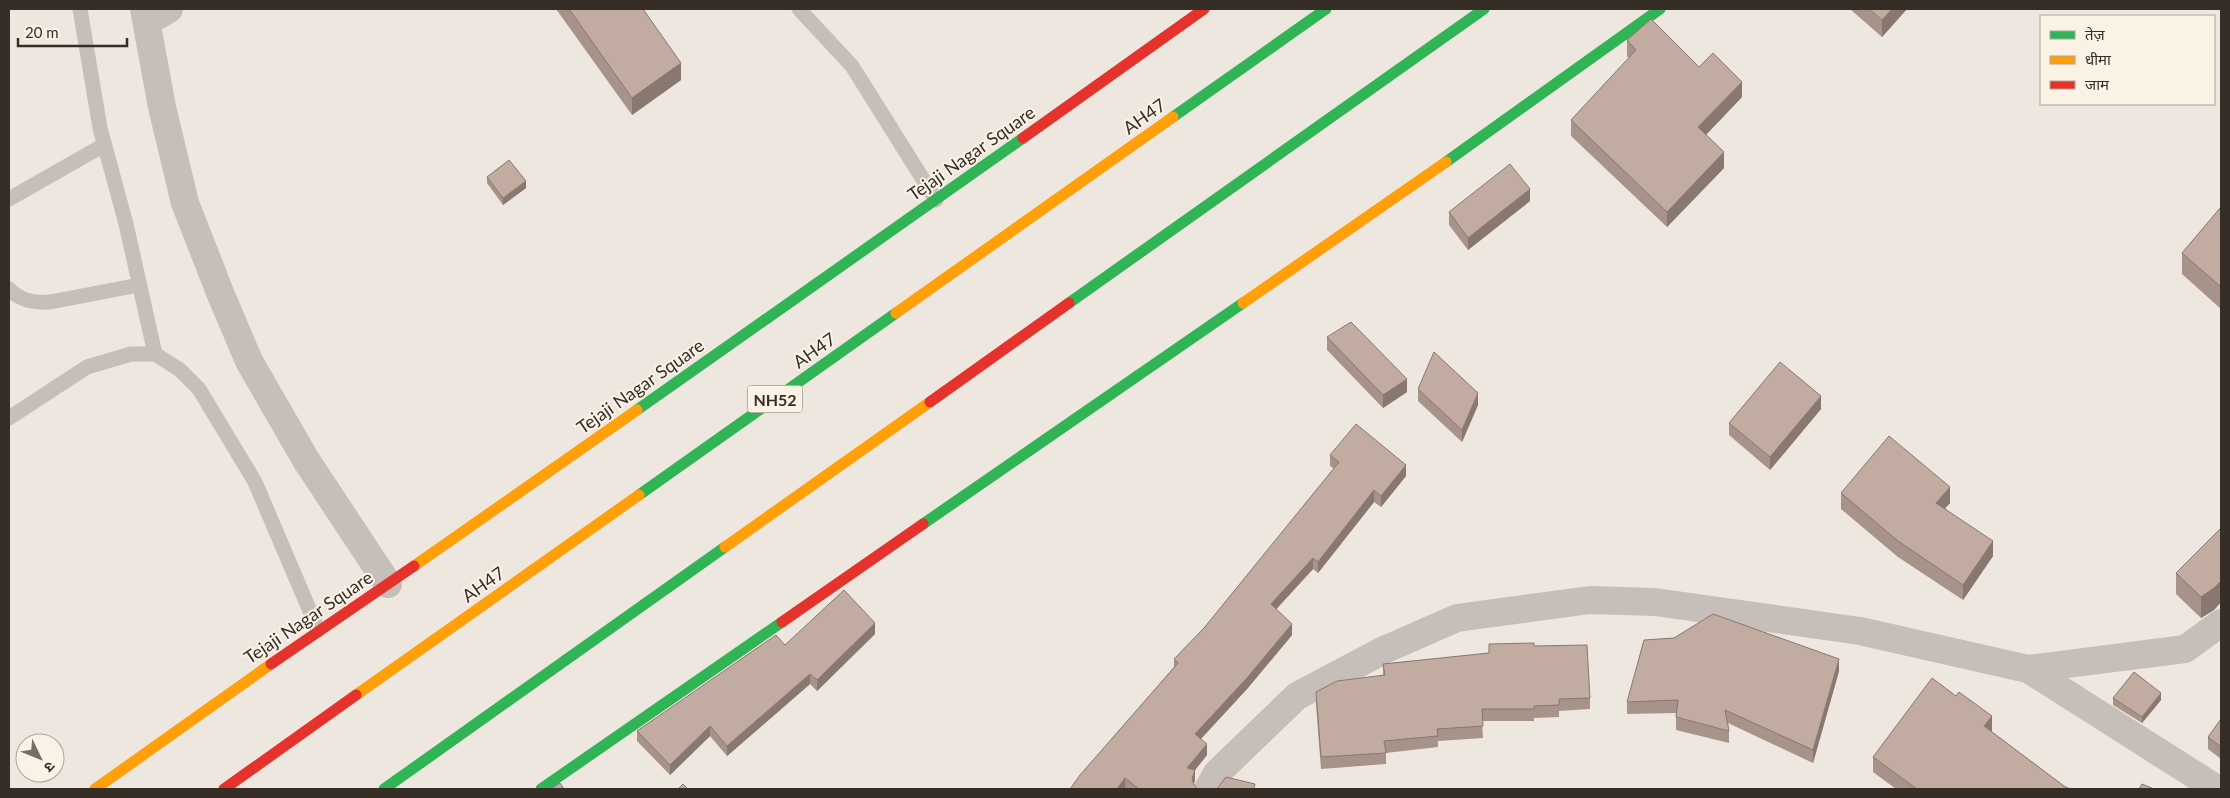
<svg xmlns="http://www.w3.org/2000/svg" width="2230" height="798" viewBox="0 0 2230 798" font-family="Lato,'Noto Sans Devanagari',sans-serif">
<rect width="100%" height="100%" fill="#ede7e0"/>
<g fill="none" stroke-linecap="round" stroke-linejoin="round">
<!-- lane -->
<g stroke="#c6bfb9" stroke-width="15">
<path d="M 80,9 L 100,128 L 126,224 L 155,354"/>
<path d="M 799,9 L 852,66 L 936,200"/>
<path d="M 9,199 L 104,145"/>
<path d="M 9,289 C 21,301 34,303 50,302 L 139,285"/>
<path d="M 9,418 L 87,367 L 131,354 L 155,354 L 180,370 L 199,389 L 255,482 L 318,630"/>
</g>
<!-- street -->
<g stroke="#c6bfb9" stroke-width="28">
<path d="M 144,9 L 162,107 L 185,203 L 221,295 L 249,361 L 306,460 L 388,584"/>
<path d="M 147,22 L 169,9"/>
<path d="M 2028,669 L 2185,649 L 2221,623"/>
<path d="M 1208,789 L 1217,773 L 1297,696 L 1384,650 L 1457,618 L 1590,600 L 1655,602 L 1860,631 L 2028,669 L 2217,789"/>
</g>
<!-- fast -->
<g stroke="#30b455" stroke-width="11">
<path d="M 1173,117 L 1326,9"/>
<path d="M 1446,162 L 1660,9"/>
<path d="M 1069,303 L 1484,9"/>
<path d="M 637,410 L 1023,138"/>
<path d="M 639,495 L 896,313"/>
<path d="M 923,524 L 1243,303"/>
<path d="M 384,789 L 725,547"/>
<path d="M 541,789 L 782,622"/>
</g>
<!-- slow -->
<g stroke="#ff9f0a" stroke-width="11">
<path d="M 1243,303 L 1446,162"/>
<path d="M 896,313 L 1173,117"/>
<path d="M 725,547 L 930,402"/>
<path d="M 414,566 L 637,410"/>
<path d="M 356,695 L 639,495"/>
<path d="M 95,789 L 271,664"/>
</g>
<!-- jam -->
<g stroke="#e5322d" stroke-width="11">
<path d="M 1023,138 L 1204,9"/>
<path d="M 930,402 L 1069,303"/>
<path d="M 782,622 L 923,524"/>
<path d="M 271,664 L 414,566"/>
<path d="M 224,789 L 356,695"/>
</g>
</g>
<!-- wall -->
<g fill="#a7938a">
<path d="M 556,9 L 643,9 L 681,80 L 632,115 Z"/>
<path d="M 1850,9 L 1907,9 L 1882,37 Z"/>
<path d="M 1627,40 L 1699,67 L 1742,97 L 1706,135 L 1724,168 L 1667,227 L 1571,136 L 1571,120 L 1629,58 L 1627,56 Z"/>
<path d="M 487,177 L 526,188 L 503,205 L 487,183 Z"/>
<path d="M 1530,201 L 1468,250 L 1449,225 L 1449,212 Z"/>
<path d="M 2221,207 L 2221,309 L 2182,274 L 2182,253 Z"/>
<path d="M 1327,337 L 1407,392 L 1383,408 L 1327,350 Z"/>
<path d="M 1418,389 L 1478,405 L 1462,442 L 1418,401 Z"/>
<path d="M 1821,409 L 1770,470 L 1729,435 L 1729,423 Z"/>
<path d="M 1330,455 L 1406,476 L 1381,507 L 1374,502 L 1318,573 L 1313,569 L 1276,609 L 1292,635 L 1247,689 L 1201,739 L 1207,755 L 1195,770 L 1194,784 L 1198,789 L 1070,789 L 1174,667 L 1174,659 L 1204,628 L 1334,469 L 1330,466 Z"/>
<path d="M 1841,493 L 1950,503 L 1945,508 L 1993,556 L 1963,600 L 1898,557 L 1841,509 Z"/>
<path d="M 2221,528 L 2221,602 L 2214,610 L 2201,618 L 2176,594 L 2176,573 Z"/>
<path d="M 875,634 L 817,691 L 810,684 L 727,756 L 710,736 L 670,775 L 637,741 L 637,731 L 785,645 Z"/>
<path d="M 1534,646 L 1590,698 L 1590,709 L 1559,711 L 1559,717 L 1534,718 L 1534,721 L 1482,721 L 1483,738 L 1438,741 L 1438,747 L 1386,753 L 1386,764 L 1321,769 L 1316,704 L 1316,692 L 1383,675 L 1383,664 L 1489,653 Z"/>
<path d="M 1839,671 L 1813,763 L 1728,723 L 1729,731 L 1729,743 L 1676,730 L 1676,713 L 1627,714 L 1627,702 Z"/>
<path d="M 2113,698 L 2161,700 L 2142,723 L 2113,705 Z"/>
<path d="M 2221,719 L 2221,759 L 2208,749 L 2208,737 Z"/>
<path d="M 1992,732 L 2064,786 L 2070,789 L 1896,789 L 1873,772 L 1873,757 Z"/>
</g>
<!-- shaded-wall -->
<g fill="#887870">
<path d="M 1892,9 L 1907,9 L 1882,37 L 1882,20 Z"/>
<path d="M 681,63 L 681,80 L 632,115 L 632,98 Z"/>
<path d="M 1742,82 L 1742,97 L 1698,143 L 1698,127 Z"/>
<path d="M 1724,152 L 1724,168 L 1667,227 L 1667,212 Z"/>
<path d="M 526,181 L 526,188 L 503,205 L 503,198 Z"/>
<path d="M 1530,189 L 1530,201 L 1468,250 L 1468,238 Z"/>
<path d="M 1407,379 L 1407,392 L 1383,408 L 1383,395 Z"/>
<path d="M 1478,393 L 1478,405 L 1462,442 L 1462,430 Z"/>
<path d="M 1821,396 L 1821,409 L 1770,470 L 1770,457 Z"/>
<path d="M 1406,465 L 1406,476 L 1381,507 L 1381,496 Z"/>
<path d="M 1950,487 L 1950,503 L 1936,518 L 1936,503 Z"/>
<path d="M 1374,490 L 1374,502 L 1318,573 L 1318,562 Z"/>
<path d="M 1993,541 L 1993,556 L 1963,600 L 1963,585 Z"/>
<path d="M 1313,558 L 1313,569 L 1271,615 L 1271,604 Z"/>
<path d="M 2221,581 L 2221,602 L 2214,610 L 2201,618 L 2201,597 Z"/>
<path d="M 875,623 L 875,634 L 817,691 L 817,680 Z"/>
<path d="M 1292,624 L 1292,635 L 1247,689 L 1195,745 L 1195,734 Z"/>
<path d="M 1839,659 L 1839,671 L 1813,763 L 1813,750 Z"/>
<path d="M 810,674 L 810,684 L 727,756 L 727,746 Z"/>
<path d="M 2161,693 L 2161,700 L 2142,723 L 2142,717 Z"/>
<path d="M 1992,716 L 1992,731 L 1984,742 L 1984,726 Z"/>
<path d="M 710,726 L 710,736 L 670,775 L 670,765 Z"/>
<path d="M 1207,744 L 1207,755 L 1195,770 L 1195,781 L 1192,789 L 1187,768 Z"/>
<path d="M 1125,778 L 1125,789 L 1117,789 Z"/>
</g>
<!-- building -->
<g fill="#c2aba0" stroke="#887870">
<path d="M 569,9 L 643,9 L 681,63 L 632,98 Z"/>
<path d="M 1869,9 L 1892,9 L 1882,20 Z"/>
<path d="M 1651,19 L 1699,67 L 1713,53 L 1742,82 L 1698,127 L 1724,152 L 1667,212 L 1571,120 L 1636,50 L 1627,40 Z"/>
<path d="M 509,160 L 526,181 L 503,198 L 487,177 Z"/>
<path d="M 1510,164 L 1530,189 L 1468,238 L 1449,212 Z"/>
<path d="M 2221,207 L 2221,287 L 2182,253 Z"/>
<path d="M 1351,322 L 1407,379 L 1383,395 L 1327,337 Z"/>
<path d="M 1434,352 L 1478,393 L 1462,430 L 1418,389 Z"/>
<path d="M 1780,362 L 1821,396 L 1770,457 L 1729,423 Z"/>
<path d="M 1356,424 L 1406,465 L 1381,496 L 1374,490 L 1318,562 L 1313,558 L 1271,604 L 1292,624 L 1247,678 L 1195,734 L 1207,744 L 1187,768 L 1195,770 L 1192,779 L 1194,785 L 1198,789 L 1139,789 L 1125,778 L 1117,789 L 1070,789 L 1080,775 L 1178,663 L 1174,659 L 1204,628 L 1339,462 L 1330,455 Z"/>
<path d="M 1889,436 L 1950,487 L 1936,503 L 1993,541 L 1963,585 L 1898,541 L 1841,493 Z"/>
<path d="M 2221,528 L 2221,581 L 2214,588 L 2201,597 L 2176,573 Z"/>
<path d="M 844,590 L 875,623 L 817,680 L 810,674 L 727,746 L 710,726 L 670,765 L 637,731 L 776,635 L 785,645 Z"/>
<path d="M 1713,614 L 1839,659 L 1813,750 L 1725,710 L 1729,731 L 1676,717 L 1678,700 L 1627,702 L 1644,640 L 1674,638 Z"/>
<path d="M 1534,643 L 1534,646 L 1587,645 L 1590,698 L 1559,699 L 1559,705 L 1534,706 L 1534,709 L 1482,709 L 1483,726 L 1437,729 L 1438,736 L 1384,741 L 1386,753 L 1321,757 L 1316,692 L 1337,681 L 1385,675 L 1383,664 L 1489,653 L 1489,644 Z"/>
<path d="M 2134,672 L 2161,693 L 2142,717 L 2113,698 Z"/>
<path d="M 1932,678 L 1956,696 L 1959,692 L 1992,716 L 1984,726 L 2064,786 L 2070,789 L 1917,789 L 1873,757 Z"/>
<path d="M 2221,719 L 2221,747 L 2208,737 Z"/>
<path d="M 1226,777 L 1255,784 L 1254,789 L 1217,789 Z"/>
<path d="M 560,783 L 564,789 L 550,789 Z"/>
<path d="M 683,784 L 688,789 L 678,789 Z"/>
<path d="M 2142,784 L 2154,789 L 2139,789 Z"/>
</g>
<g text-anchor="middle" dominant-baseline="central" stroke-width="4" stroke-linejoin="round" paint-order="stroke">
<!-- shield labels -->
<rect fill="#fbf2e6" stroke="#726860" stroke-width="1" x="747.5" y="385.5" width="55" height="27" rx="4"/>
<g font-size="16" font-weight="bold" fill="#372d27">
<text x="775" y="399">NH52</text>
</g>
<!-- street labels -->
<g font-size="18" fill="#372d27" stroke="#fbf2e6">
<text transform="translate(1144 116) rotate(-35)">AH47</text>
<text transform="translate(971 153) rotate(-35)">Tejaji Nagar Square</text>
<text transform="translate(814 350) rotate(-35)">AH47</text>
<text transform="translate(640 386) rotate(-35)">Tejaji Nagar Square</text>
<text transform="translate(483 584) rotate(-35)">AH47</text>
<text transform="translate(308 617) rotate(-34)">Tejaji Nagar Square</text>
</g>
</g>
<!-- border -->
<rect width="2230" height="798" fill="none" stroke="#372d27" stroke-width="20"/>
<!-- legend -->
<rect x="2040" y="15" width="175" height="90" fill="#fbf2e6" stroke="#ada39a"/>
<rect x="2050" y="31" width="25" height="8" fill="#30b455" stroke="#ada39a"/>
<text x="2085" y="40" font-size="15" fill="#372d27">तेज़</text>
<rect x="2050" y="56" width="25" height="8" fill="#ff9f0a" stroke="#ada39a"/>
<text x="2085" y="65" font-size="15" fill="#372d27">धीमा</text>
<rect x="2050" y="81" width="25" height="8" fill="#e5322d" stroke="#ada39a"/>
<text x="2085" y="90" font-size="15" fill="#372d27">जाम</text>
<!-- north arrow -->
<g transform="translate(40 758) rotate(133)"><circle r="24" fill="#fbf2e6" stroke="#ada39a"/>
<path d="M0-4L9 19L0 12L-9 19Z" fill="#776e68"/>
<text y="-8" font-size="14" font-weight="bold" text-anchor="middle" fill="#372d27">उ</text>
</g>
<!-- scale -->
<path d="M18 38v8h109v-8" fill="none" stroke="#372d27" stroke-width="2.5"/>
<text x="25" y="38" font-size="15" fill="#372d27" stroke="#fbf2e6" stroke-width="4" paint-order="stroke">20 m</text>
</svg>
